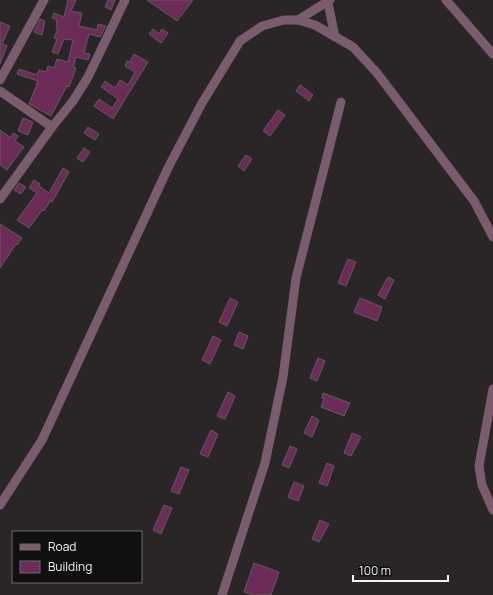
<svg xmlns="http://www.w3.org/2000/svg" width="493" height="595" viewBox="0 0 493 595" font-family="Manrope,sans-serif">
<rect width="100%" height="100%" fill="#2a2628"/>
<!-- building -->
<g fill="#6d2c58" stroke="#5f5c5e">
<path d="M 68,0 L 76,0 L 71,11 L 82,13 L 79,26 L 97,30 L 98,24 L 106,26 L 100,37 L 89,34 L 84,53 L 90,54 L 88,60 L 76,57 L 73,67 L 76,68 L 69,87 L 67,86 L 51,116 L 29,104 L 38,81 L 17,74 L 19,69 L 37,75 L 39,70 L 46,72 L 48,66 L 54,68 L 57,59 L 68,62 L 73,40 L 64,39 L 58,54 L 52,52 L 57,39 L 54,38 L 58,28 L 56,28 L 57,20 L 52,18 L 54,13 L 64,17 Z"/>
<path d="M 108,0 L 115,0 L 111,10 L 105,7 Z"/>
<path d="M 147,0 L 193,0 L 177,21 Z"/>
<path d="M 40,19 L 45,21 L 42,35 L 34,32 Z"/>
<path d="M 0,22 L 10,26 L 2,44 L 7,46 L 0,64 Z"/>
<path d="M 153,29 L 159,34 L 162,29 L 168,33 L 161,43 L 149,34 Z"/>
<path d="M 134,54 L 148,62 L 113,119 L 94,106 L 99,99 L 112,108 L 118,99 L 101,87 L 105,81 L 115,88 L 120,80 L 128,85 L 135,72 L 125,66 L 127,61 L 130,62 Z"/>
<path d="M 300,85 L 313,95 L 309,101 L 296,91 Z"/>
<path d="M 278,110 L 285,115 L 270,136 L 263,131 Z"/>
<path d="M 23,118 L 33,122 L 28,135 L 18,131 Z"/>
<path d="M 88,127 L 99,134 L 95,140 L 84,133 Z"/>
<path d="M 0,130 L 11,138 L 13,133 L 18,136 L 15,141 L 24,147 L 7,170 L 0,165 Z"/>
<path d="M 84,148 L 90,152 L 83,162 L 77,158 Z"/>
<path d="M 246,155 L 252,159 L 244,171 L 238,166 Z"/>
<path d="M 63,168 L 69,172 L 52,202 L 50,201 L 44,211 L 42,210 L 29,228 L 17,220 L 37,193 L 29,188 L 34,180 L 40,184 L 39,186 L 49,193 Z"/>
<path d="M 19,183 L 26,187 L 21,194 L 14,190 Z"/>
<path d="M 0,224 L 22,238 L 17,245 L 16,244 L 0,268 Z"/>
<path d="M 348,259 L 356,262 L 346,286 L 338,283 Z"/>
<path d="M 388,277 L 394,280 L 385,299 L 378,295 Z"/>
<path d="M 230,298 L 238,302 L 227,326 L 219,322 Z"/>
<path d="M 360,298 L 382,307 L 377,321 L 354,312 Z"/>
<path d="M 239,332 L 248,336 L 243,349 L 234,345 Z"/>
<path d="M 213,336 L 221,340 L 210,364 L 202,360 Z"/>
<path d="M 318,358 L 325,361 L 317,381 L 310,378 Z"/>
<path d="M 228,392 L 235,396 L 225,419 L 217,416 Z"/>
<path d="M 323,393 L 350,403 L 344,416 L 321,407 L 324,399 L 322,398 Z"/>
<path d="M 312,416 L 319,420 L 312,437 L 304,433 Z"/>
<path d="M 211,430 L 218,434 L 208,457 L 200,454 Z"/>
<path d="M 352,433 L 361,437 L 351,456 L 344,453 Z"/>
<path d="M 290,446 L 297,449 L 289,468 L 282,465 Z"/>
<path d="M 327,463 L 334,466 L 327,486 L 319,483 Z"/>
<path d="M 181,467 L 189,470 L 179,494 L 171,491 Z"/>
<path d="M 294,482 L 304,486 L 298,501 L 288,497 Z"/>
<path d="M 164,505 L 172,508 L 161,534 L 153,530 Z"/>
<path d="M 320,520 L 329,524 L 319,542 L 312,539 Z"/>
<path d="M 254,563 L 279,572 L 271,595 L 253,595 L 244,592 Z"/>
</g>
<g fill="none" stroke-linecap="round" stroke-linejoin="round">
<!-- minor -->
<g stroke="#7b5c6f" stroke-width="9">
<path d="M 446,0 L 493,54"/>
<path d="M 328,3 L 335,37"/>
<path d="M 298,20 L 330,0"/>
<path d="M 0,80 L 44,0"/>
<path d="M 0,91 L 52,127 L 0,199"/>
<path d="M 52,127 L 73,101 L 88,77 L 125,0"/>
<path d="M 493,389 L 479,466 L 482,485 L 493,510"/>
<path d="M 0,505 L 42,440 L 168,168 L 202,103 L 240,41 L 262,26 L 284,20 L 298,20 L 315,25 L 353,47 L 377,73 L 474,201 L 493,237"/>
<path d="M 222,595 L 265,463 L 283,377 L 296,278 L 341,102"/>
</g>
</g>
<!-- legend -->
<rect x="12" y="531" width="130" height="52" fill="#111011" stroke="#6b6a6b"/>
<rect x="20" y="544" width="20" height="6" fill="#7b5c6f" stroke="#6b6a6b"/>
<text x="48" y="551" font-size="12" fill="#f3f1f2">Road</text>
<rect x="20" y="561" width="20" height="12" fill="#6d2c58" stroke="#6b6a6b"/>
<text x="48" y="571" font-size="12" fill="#f3f1f2">Building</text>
<!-- scale -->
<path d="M353 575v6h95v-6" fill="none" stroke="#f3f1f2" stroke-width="2"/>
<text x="359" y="575" font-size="12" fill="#f3f1f2" stroke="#111011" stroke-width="3" paint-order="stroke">100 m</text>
</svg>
